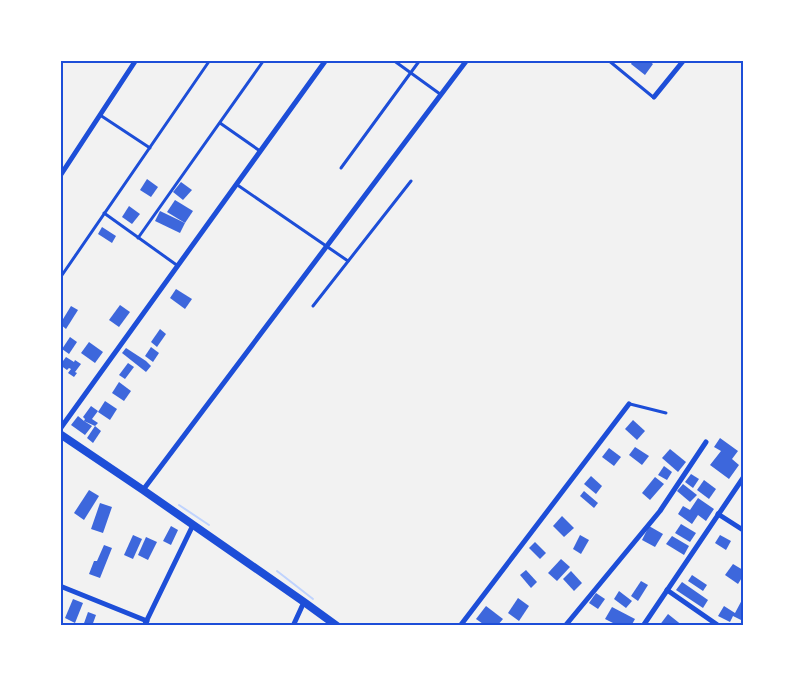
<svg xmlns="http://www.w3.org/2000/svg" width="803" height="686" viewBox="0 0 803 686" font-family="Raleway,sans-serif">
<rect width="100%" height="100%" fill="#f2f2f2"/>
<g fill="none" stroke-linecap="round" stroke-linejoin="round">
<!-- stream -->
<g stroke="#bfd3fe" stroke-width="2">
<path d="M 179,505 L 209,525"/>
<path d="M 277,571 L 313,599"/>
</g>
</g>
<!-- building -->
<g fill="#3d67dc">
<path d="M 633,60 L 641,60 L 645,63 L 648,60 L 653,64 L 645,75 L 631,64 Z"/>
<path d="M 147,179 L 158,187 L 151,197 L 140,190 Z"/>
<path d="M 181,182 L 192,190 L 183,200 L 173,192 Z"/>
<path d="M 175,200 L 193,211 L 185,223 L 167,212 Z"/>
<path d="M 129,206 L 140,214 L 132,224 L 122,217 Z"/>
<path d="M 160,211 L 185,223 L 180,233 L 155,221 Z"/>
<path d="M 102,227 L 116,236 L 112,243 L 98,234 Z"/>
<path d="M 176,289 L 192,299 L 185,309 L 170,298 Z"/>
<path d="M 120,305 L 130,312 L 119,327 L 109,320 Z"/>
<path d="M 71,306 L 78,310 L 66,329 L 60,324 Z"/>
<path d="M 160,329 L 166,334 L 157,347 L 151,342 Z"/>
<path d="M 70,337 L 77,342 L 69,354 L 62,349 Z"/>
<path d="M 89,342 L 103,352 L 95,363 L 81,353 Z"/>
<path d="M 151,347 L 159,353 L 153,362 L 145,356 Z"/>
<path d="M 126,348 L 146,361 L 151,366 L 146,372 L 122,353 Z"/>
<path d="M 66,357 L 74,362 L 75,360 L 81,364 L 75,372 L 77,373 L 74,377 L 68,373 L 71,369 L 69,368 L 67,370 L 60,365 Z"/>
<path d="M 128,363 L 134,367 L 125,379 L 119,375 Z"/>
<path d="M 119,382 L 131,391 L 124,401 L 112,393 Z"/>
<path d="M 105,401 L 117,409 L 110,420 L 98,412 Z"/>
<path d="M 91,406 L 98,411 L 92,419 L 98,423 L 95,426 L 84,421 L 92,426 L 85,435 L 71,425 L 78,416 L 84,421 L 85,419 L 83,417 Z"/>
<path d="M 633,420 L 645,431 L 637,440 L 625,429 Z"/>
<path d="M 95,426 L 101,431 L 93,443 L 87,438 Z"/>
<path d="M 720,438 L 738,451 L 732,459 L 739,465 L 729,479 L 710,465 L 721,451 L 714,447 Z"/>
<path d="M 635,447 L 649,456 L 642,465 L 629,455 Z"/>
<path d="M 609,448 L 621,457 L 614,466 L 602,457 Z"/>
<path d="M 670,449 L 686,462 L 678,472 L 662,458 Z"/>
<path d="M 664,466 L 672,472 L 667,480 L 658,475 Z"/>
<path d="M 691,474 L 699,479 L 693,488 L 685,482 Z"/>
<path d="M 591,476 L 602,486 L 596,494 L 584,484 Z"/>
<path d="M 655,477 L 664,484 L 650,500 L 642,493 Z"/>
<path d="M 704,480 L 716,489 L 709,499 L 697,490 Z"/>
<path d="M 683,484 L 697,495 L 690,502 L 677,491 Z"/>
<path d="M 89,490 L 99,496 L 84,520 L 74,513 Z"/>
<path d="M 584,491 L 598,503 L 594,508 L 580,496 Z"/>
<path d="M 698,498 L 714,509 L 706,521 L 698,515 L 692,524 L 678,514 L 683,506 L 690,510 Z"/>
<path d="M 100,503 L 112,507 L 103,533 L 91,529 Z"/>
<path d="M 562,516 L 574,528 L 564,537 L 553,526 Z"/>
<path d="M 681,524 L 696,533 L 690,542 L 675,533 Z"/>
<path d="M 171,526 L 178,530 L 171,545 L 163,541 Z"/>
<path d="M 649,526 L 663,534 L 655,547 L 642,540 Z"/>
<path d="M 133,535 L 142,539 L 133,559 L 124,555 Z"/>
<path d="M 580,535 L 589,540 L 581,554 L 573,549 Z"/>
<path d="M 720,535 L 731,541 L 726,550 L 715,543 Z"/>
<path d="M 672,536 L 689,546 L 684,555 L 666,544 Z"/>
<path d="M 146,537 L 157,542 L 148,560 L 138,555 Z"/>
<path d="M 535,542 L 546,553 L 540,559 L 529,548 Z"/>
<path d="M 104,545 L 112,548 L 100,578 L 89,574 L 94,561 L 97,561 Z"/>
<path d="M 561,559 L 570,567 L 557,581 L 548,573 Z"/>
<path d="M 733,564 L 743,570 L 743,576 L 738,584 L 725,575 Z"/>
<path d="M 526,570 L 537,582 L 531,588 L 520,575 Z"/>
<path d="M 571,571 L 582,583 L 574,591 L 563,579 Z"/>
<path d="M 692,575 L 707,585 L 703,591 L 688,581 Z"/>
<path d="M 641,581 L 648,585 L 638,601 L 631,596 Z"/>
<path d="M 682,582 L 708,600 L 703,608 L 676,590 Z"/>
<path d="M 619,591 L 632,601 L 626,608 L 614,599 Z"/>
<path d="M 596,593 L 605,599 L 598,609 L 589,603 Z"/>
<path d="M 518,598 L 529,606 L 519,621 L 508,613 Z"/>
<path d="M 743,598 L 743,621 L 733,616 L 730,622 L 718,616 L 724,606 L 735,613 Z"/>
<path d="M 73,599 L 83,603 L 75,623 L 65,618 Z"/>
<path d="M 486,606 L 503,619 L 497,626 L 486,626 L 476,619 Z"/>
<path d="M 612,607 L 635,619 L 631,626 L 619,626 L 605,619 Z"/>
<path d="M 88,612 L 96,615 L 92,626 L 83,626 Z"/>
<path d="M 668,614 L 683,626 L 659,626 Z"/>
</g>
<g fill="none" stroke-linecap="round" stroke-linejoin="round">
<!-- service -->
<g stroke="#1d4ed8" stroke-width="3">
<path d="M 393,60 L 440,94"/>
<path d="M 608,60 L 653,97"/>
<path d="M 100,115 L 150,148"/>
<path d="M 220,123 L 260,151"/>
<path d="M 341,168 L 420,60"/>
<path d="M 236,184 L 348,261"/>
<path d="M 104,213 L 178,266"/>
<path d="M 138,238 L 264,60"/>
<path d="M 60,278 L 210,60"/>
<path d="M 313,306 L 411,181"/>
<path d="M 630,404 L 666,413"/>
</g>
<!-- minor -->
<g stroke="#1d4ed8" stroke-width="5">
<path d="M 654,97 L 684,60"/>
<path d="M 60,176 L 136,60"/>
<path d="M 60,429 L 326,60"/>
<path d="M 143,490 L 467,60"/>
<path d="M 718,514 L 743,530"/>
<path d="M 60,586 L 147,621"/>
<path d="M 667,590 L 719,626"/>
<path d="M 144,626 L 193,525"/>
<path d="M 293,626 L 304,602"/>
<path d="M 460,626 L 629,404"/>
<path d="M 565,626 L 660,511 L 706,442"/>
<path d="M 643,626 L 743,478"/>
</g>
<!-- secondary -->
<path stroke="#1d4ed8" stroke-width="8" d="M 60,434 L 143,490 L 304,602 L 337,626"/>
</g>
<!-- border -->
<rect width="803" height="686" fill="none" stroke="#ffffff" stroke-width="123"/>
<rect x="62" y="62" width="680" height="562" fill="none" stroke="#1d4ed8" stroke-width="2"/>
</svg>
